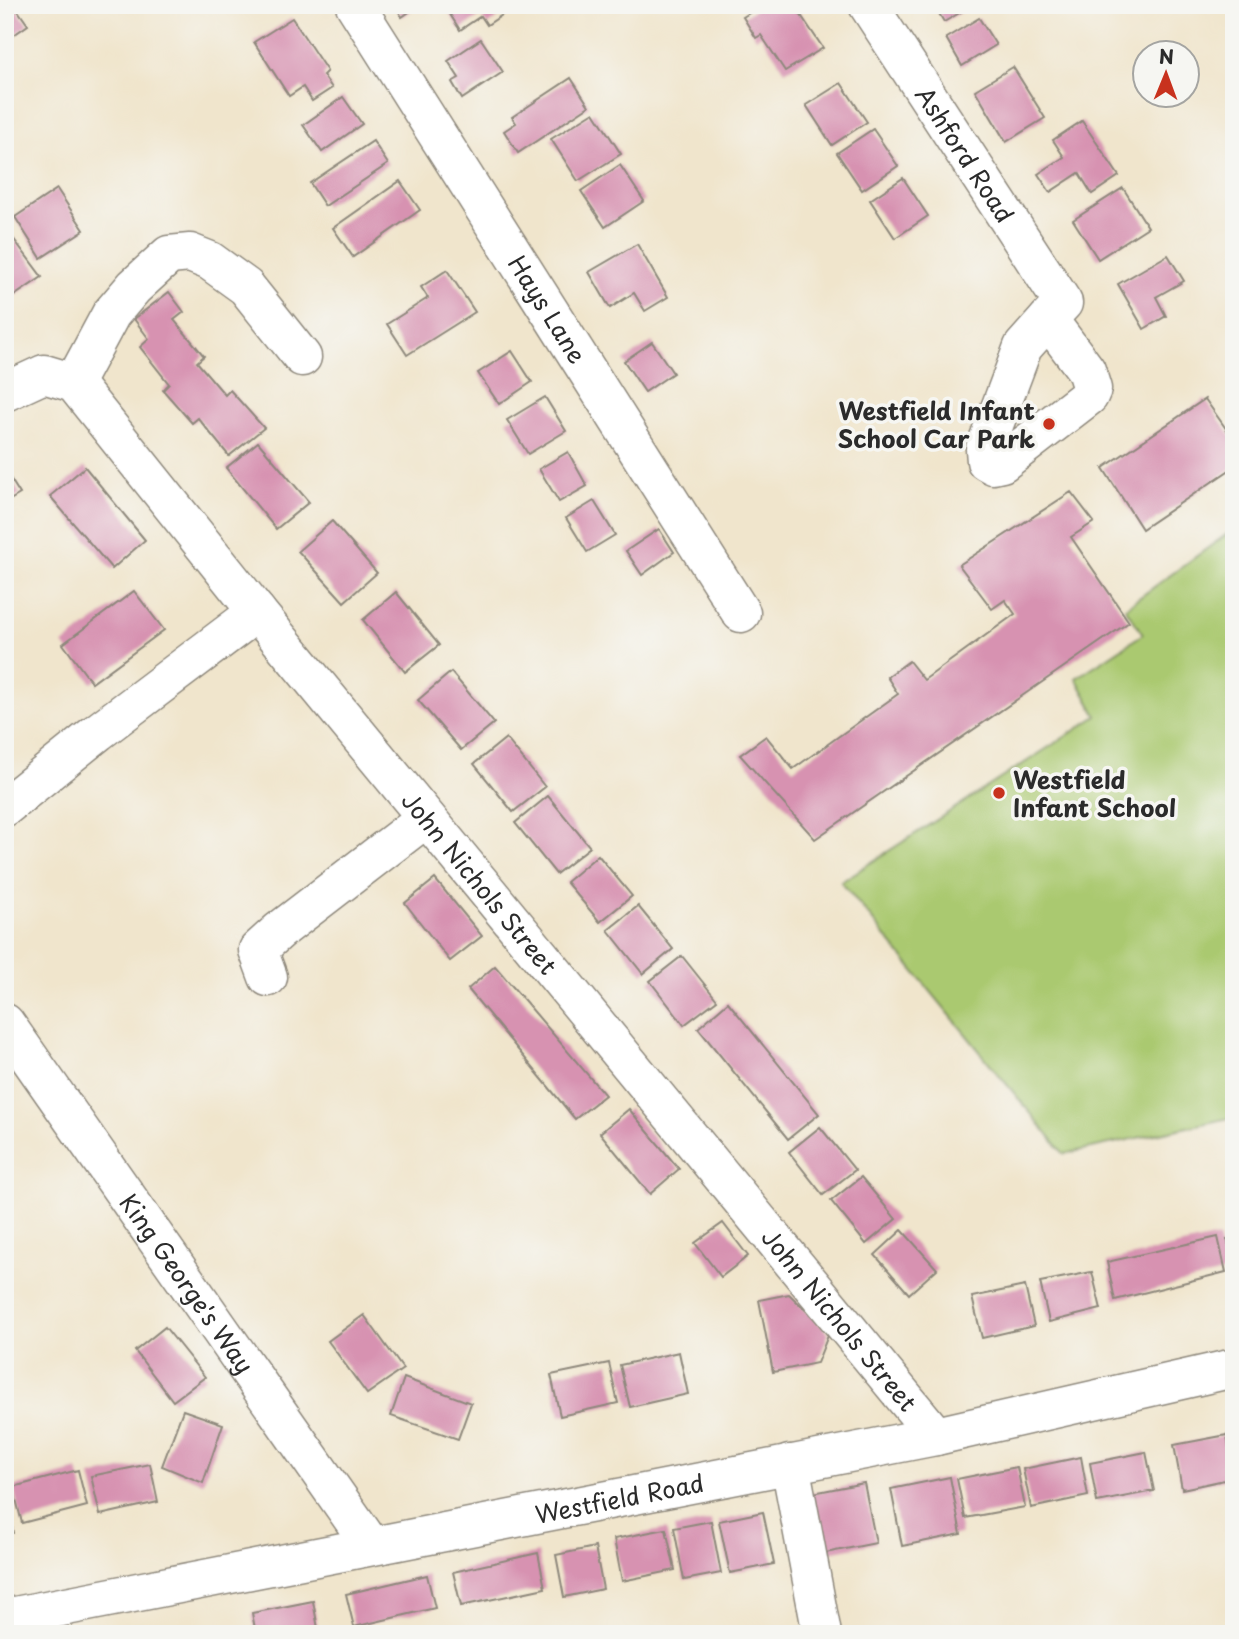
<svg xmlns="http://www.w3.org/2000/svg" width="1239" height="1639" viewBox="0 0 1239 1639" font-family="'Playpen Sans',sans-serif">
<rect width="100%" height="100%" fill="#f6f6f2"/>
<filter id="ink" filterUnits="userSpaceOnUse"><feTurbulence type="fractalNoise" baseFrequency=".0143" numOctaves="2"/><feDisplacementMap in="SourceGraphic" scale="14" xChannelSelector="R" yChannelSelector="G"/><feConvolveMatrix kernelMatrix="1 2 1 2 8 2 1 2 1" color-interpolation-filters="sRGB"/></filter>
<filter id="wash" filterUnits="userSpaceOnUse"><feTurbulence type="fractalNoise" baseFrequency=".00686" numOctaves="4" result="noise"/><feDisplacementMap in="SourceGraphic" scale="28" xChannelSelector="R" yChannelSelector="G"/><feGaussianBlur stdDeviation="1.57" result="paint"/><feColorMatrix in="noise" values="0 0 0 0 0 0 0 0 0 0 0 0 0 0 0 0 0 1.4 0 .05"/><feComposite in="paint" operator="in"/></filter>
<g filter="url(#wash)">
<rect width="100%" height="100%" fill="#f0e5cc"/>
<!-- green -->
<path fill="#aac970" stroke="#6a7a4e" stroke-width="2" d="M 1234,529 L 1234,1117 L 1064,1154 L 841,882 L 1097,716 L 1076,678 L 1143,634 L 1125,608 Z"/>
<g id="blocks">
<!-- building -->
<g fill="#d792b1">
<path d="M 5,5 L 14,5 L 28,25 L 5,41 Z"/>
<path d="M 395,5 L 419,5 L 402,17 Z"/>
<path d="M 444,5 L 508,5 L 511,9 L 487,25 L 481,16 L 460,30 Z"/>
<path d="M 758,5 L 782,5 L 784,9 L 794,5 L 823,48 L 785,71 L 761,35 L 756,38 L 743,17 L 759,7 Z"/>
<path d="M 934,5 L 973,5 L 944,22 Z"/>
<path d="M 292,18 L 327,71 L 323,75 L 332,88 L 312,101 L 303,87 L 289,96 L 254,42 Z"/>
<path d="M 979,18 L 996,45 L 962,66 L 946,38 Z"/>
<path d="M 481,39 L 503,72 L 462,99 L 452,82 L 459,78 L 448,61 Z"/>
<path d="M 1013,67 L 1045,118 L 1006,142 L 975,90 Z"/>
<path d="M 571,78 L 589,106 L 518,153 L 504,131 L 516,123 L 512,117 Z"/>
<path d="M 841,83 L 867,122 L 832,145 L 806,105 Z"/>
<path d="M 343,97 L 362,124 L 322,152 L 303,125 Z"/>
<path d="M 594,112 L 621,154 L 578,181 L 551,139 Z"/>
<path d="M 1082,121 L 1119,176 L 1092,194 L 1079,173 L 1050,192 L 1038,174 L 1064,157 L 1053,140 Z"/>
<path d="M 873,129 L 898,166 L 862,190 L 837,153 Z"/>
<path d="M 373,141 L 388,164 L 325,206 L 310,183 Z"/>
<path d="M 620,165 L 644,201 L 605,227 L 581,191 Z"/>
<path d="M 903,178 L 928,216 L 895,238 L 870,200 Z"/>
<path d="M 400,181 L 420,210 L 353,257 L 333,228 Z"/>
<path d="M 1123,188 L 1148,227 L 1098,259 L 1073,220 Z"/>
<path d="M 57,189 L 84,230 L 41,258 L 15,217 Z"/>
<path d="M 13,238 L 42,277 L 5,302 L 5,244 Z"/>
<path d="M 637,244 L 668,297 L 645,311 L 634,293 L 610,308 L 589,272 Z"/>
<path d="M 1168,255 L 1184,281 L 1156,297 L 1166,316 L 1144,329 L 1118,284 Z"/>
<path d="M 447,270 L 475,312 L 407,355 L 387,324 L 428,298 L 421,287 Z"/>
<path d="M 169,292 L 184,312 L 174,320 L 204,356 L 197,362 L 225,395 L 230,390 L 264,428 L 229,456 L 198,418 L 192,423 L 163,390 L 169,384 L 140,347 L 149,339 L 134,319 Z"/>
<path d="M 652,342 L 673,373 L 645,392 L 624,361 Z"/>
<path d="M 512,351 L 532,382 L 499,404 L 478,373 Z"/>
<path d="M 545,397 L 566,431 L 528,454 L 507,420 Z"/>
<path d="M 1205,399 L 1234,440 L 1234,467 L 1142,529 L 1103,468 Z"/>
<path d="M 258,442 L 309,502 L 276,529 L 226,468 Z"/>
<path d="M 568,452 L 587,486 L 559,502 L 539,469 Z"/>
<path d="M 85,467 L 145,540 L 112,569 L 50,496 Z"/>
<path d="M 5,470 L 20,494 L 5,503 Z"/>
<path d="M 1071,492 L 1094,522 L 1071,537 L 1129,622 L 815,839 L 740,755 L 766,736 L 793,769 L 898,694 L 887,677 L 909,661 L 924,680 L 1015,614 L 1005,600 L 992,609 L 959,565 Z"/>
<path d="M 594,501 L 615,535 L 587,552 L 566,518 Z"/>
<path d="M 332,521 L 377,573 L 344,602 L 298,551 Z"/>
<path d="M 659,529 L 674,552 L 642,575 L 626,551 Z"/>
<path d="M 134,591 L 164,630 L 92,683 L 63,644 Z"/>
<path d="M 396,592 L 439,645 L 405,672 L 363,620 Z"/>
<path d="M 451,672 L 494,723 L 461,750 L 418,700 Z"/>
<path d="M 506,738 L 545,787 L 513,812 L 474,764 Z"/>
<path d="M 548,796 L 590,847 L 556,874 L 515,823 Z"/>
<path d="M 598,855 L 632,896 L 600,922 L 566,882 Z"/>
<path d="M 435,879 L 482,936 L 450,961 L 405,903 Z"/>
<path d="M 638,906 L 673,949 L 643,974 L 608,930 Z"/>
<path d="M 682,956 L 717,1000 L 684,1025 L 650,981 Z"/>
<path d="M 495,966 L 605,1095 L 575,1119 L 468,989 Z"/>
<path d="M 728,1002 L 819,1114 L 788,1139 L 698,1028 Z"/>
<path d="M 629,1109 L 679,1169 L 650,1194 L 600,1133 Z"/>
<path d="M 820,1127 L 855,1170 L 823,1195 L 789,1152 Z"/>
<path d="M 861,1177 L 896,1219 L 866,1244 L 831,1201 Z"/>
<path d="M 723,1223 L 748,1256 L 721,1277 L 695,1243 Z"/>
<path d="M 902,1230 L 937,1269 L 909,1294 L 875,1255 Z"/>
<path d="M 1218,1237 L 1226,1272 L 1115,1300 L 1107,1262 Z"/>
<path d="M 1234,1237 L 1234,1260 L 1233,1260 L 1227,1239 Z"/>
<path d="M 1092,1272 L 1101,1309 L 1049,1322 L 1040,1282 Z"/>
<path d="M 1025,1286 L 1034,1326 L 982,1338 L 972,1297 Z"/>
<path d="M 789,1294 L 829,1333 L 817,1363 L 773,1372 L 759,1300 Z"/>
<path d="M 364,1315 L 403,1369 L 367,1394 L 328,1341 Z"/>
<path d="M 165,1327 L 205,1377 L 173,1401 L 135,1351 Z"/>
<path d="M 679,1352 L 688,1394 L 630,1407 L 620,1365 Z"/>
<path d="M 609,1363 L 618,1403 L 560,1416 L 551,1375 Z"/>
<path d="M 404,1378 L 471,1403 L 458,1439 L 391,1416 Z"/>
<path d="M 183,1410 L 223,1424 L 203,1483 L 162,1466 Z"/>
<path d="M 1227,1435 L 1234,1478 L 1182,1489 L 1174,1445 Z"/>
<path d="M 1146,1452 L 1154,1491 L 1097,1502 L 1090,1463 Z"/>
<path d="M 1081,1457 L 1088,1496 L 1031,1508 L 1023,1469 Z"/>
<path d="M 150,1464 L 158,1502 L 100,1515 L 91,1476 Z"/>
<path d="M 1017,1467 L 1025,1507 L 965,1518 L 957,1479 Z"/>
<path d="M 78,1470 L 87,1506 L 22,1523 L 13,1487 Z"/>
<path d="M 950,1477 L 961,1534 L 902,1546 L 891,1489 Z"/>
<path d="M 864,1483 L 876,1543 L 820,1554 L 808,1494 Z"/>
<path d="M 7,1493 L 13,1533 L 5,1534 L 5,1494 Z"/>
<path d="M 763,1512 L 774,1564 L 730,1573 L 719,1521 Z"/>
<path d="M 711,1521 L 721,1573 L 684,1580 L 674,1528 Z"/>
<path d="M 666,1529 L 675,1570 L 622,1581 L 614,1539 Z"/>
<path d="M 595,1547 L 603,1589 L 564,1597 L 556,1555 Z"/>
<path d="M 538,1553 L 545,1588 L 461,1606 L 453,1572 Z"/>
<path d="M 427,1575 L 435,1608 L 354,1627 L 346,1594 Z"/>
<path d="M 313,1601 L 319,1634 L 256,1634 L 252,1613 Z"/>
<path d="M 244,1629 L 245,1634 L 228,1634 L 228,1632 Z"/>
</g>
</g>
</g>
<g filter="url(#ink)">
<use href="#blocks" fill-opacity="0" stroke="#8e887c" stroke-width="2"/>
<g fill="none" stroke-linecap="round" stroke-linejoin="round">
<!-- minor casing -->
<g stroke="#8e887c" stroke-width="41">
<g id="minor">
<path id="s1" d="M 355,5 L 741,613"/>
<path id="s2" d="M 868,5 L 1063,303 L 1048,319"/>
<path d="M 1048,319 L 1086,370 L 1092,389 L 1089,396 L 1002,463 L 993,465 L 986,461 L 985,449 L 1023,347 Z"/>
<path d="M 74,383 L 111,314 L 134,287 L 169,255 L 190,253 L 210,261 L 246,287 L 302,357"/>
<path id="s3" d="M 5,392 L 44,374 L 74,383 L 257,612 L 936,1436"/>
<path d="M 5,807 L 98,732 L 257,612"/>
<path d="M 268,977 L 258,950 L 279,931 L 426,818"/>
<path id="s4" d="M 5,1023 L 371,1545"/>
<path d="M 790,1464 L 822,1634"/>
<path id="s5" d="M 5,1618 L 936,1436 L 1234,1368"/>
</g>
</g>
<!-- minor -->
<use href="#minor" stroke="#fff" stroke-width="38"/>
</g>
</g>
<!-- markers -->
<g fill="#c8321e" stroke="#f6f6f2" stroke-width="2.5">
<circle cx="1049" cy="424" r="7"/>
<circle cx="999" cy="793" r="7"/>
</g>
<g text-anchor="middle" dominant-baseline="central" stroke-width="7" stroke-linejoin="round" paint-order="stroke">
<!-- street labels -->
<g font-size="24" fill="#2b2b2b" stroke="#f6f6f2">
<text stroke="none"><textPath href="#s2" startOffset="178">Ashford Road</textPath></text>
<text stroke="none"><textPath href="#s1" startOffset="360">Hays Lane</textPath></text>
<text stroke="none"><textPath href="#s3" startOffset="718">John Nichols Street</textPath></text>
<text stroke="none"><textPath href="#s4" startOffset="318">King George's Way</textPath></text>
<text stroke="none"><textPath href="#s3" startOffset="1284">John Nichols Street</textPath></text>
<text stroke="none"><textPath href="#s5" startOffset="626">Westfield Road</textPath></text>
</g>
<!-- poi labels -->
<g font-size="24" font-weight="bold" fill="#2b2b2b" stroke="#f6f6f2" text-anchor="end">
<text x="1035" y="410">Westfield Infant<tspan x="1035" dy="28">School Car Park</tspan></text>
<text x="1013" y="779" text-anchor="start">Westfield<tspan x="1013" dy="28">Infant School</tspan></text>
</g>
</g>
<!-- margin -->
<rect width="1239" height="1639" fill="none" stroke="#f6f6f2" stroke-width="28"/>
<!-- north arrow -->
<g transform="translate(1166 74) rotate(1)"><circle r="33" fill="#f6f6f2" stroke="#a5a5a2" stroke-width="2"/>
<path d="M0-5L12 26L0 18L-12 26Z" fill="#c8321e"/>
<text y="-10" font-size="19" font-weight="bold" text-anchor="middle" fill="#2b2b2b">N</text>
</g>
</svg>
